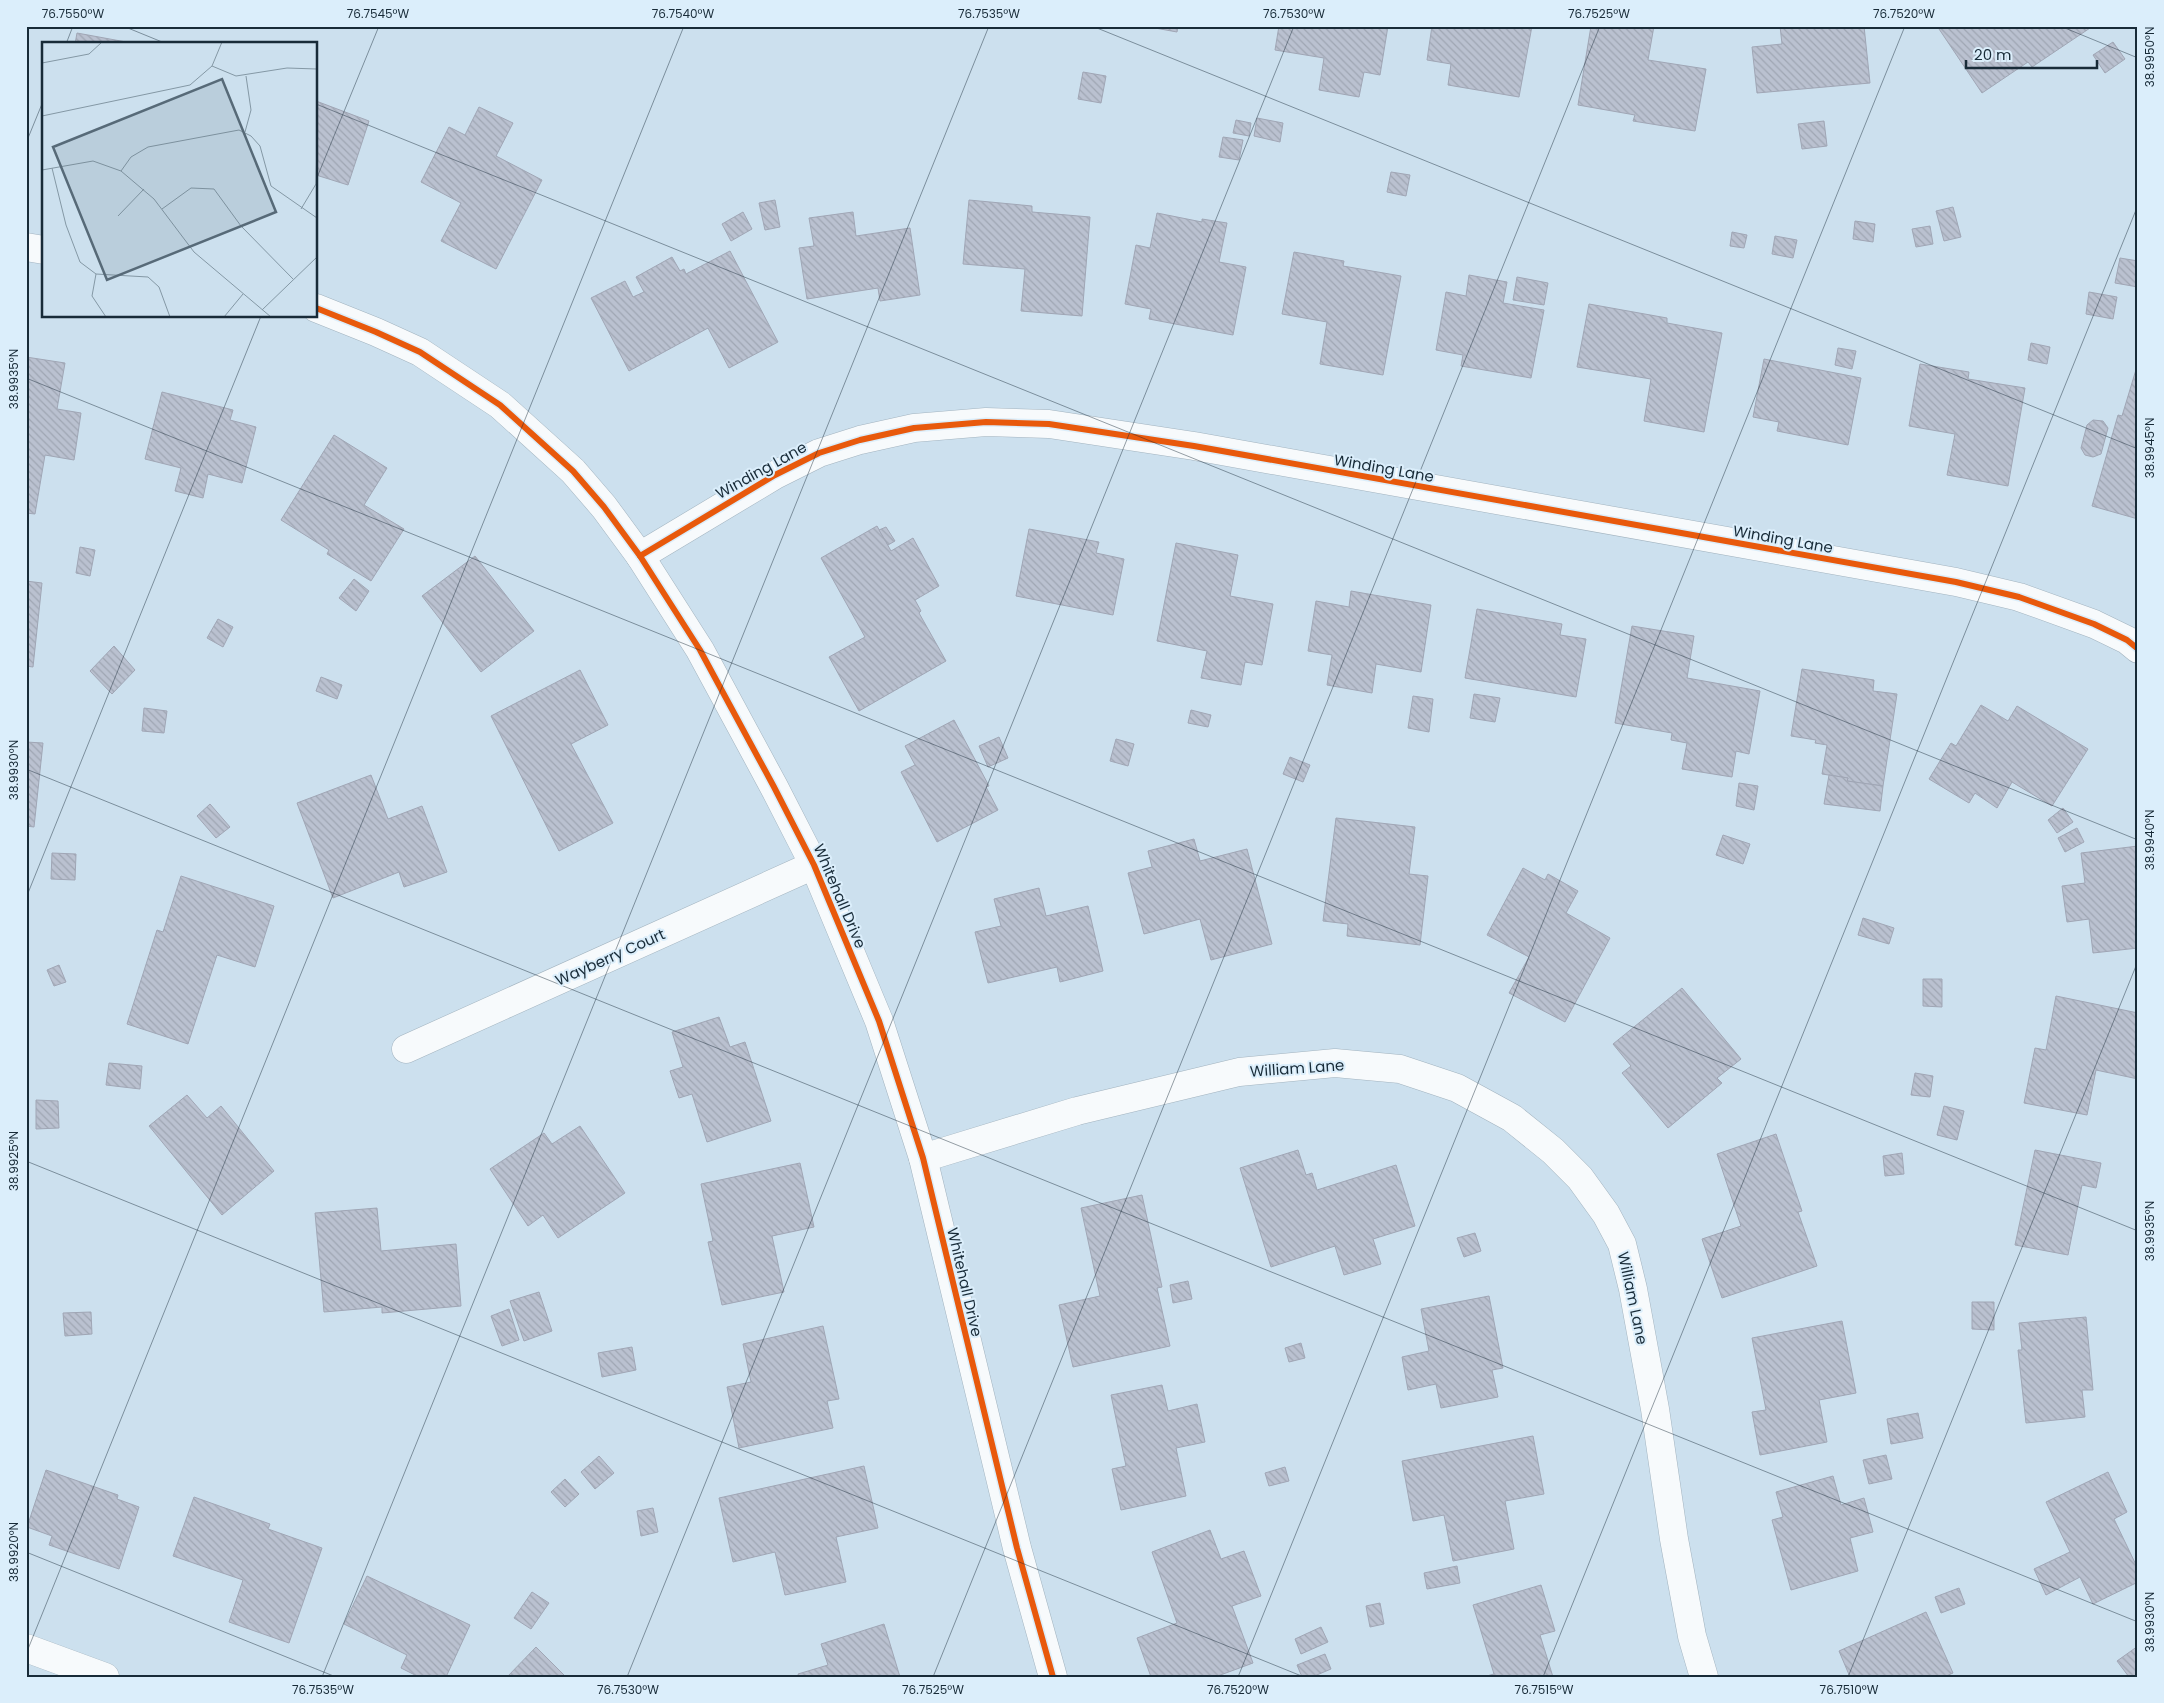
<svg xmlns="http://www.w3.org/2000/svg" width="2164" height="1703" viewBox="0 0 2164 1703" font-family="Poppins,sans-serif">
<defs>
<pattern id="building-back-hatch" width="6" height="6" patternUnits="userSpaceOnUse" patternTransform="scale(1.25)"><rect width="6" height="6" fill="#bac1d0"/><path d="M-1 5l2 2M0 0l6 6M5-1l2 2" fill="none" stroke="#9fa6b3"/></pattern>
</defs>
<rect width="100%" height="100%" fill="#cce0ee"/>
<!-- building -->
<g fill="url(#building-back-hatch)" stroke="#a0a6b5">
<path d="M 1144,26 L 1178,26 L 1177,32 Z"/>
<path d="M 1279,26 L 1388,26 L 1380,75 L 1364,72 L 1359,97 L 1319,90 L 1324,58 L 1275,50 Z"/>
<path d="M 1432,26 L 1532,26 L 1519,97 L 1448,85 L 1451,64 L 1427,60 Z"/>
<path d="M 1591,26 L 1654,26 L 1648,60 L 1706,69 L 1695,131 L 1633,121 L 1635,115 L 1578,105 Z"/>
<path d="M 1780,26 L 1864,26 L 1870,83 L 1757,93 L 1752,47 L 1782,44 Z"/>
<path d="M 1937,26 L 2093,26 L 2032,67 L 2028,62 L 1982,93 Z"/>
<path d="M 77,33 L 137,44 L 75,44 Z"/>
<path d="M 2113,42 L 2125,59 L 2105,73 L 2093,55 Z"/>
<path d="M 1083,72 L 1106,76 L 1101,103 L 1078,99 Z"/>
<path d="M 316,101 L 369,121 L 348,185 L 316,175 Z"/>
<path d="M 479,107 L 513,123 L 496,156 L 542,180 L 496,269 L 441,241 L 461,203 L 421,182 L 449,127 L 465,135 Z"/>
<path d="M 1257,118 L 1283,123 L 1280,142 L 1254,136 Z"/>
<path d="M 1236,120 L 1251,123 L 1249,136 L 1233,133 Z"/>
<path d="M 1824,121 L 1827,146 L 1802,149 L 1798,124 Z"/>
<path d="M 1223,137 L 1243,140 L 1239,160 L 1219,157 Z"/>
<path d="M 1391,172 L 1410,175 L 1406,196 L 1387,192 Z"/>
<path d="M 775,200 L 780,227 L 765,230 L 759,203 Z"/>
<path d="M 969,200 L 1032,206 L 1032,212 L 1090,217 L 1082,316 L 1021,311 L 1025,269 L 963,264 Z"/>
<path d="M 1953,207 L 1961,237 L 1944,241 L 1936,211 Z"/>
<path d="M 743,212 L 752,229 L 731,241 L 722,224 Z"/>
<path d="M 853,212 L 856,236 L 910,228 L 920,295 L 880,301 L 878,288 L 807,299 L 799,248 L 814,246 L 809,218 Z"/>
<path d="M 1157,213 L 1202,222 L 1202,219 L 1227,223 L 1219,262 L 1246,267 L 1233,335 L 1149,319 L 1151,309 L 1125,304 L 1136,245 L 1150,248 Z"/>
<path d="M 1855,221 L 1875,224 L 1873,242 L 1853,239 Z"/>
<path d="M 1930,226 L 1933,244 L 1916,247 L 1912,229 Z"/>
<path d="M 1732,232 L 1747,235 L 1744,248 L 1730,246 Z"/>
<path d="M 1775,236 L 1797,240 L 1793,258 L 1772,254 Z"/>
<path d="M 730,251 L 778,342 L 729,368 L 708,328 L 629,371 L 591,298 L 625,281 L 633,297 L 644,292 L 636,277 L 672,257 L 680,271 L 684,269 L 686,274 Z"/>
<path d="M 1294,252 L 1344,261 L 1343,266 L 1401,276 L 1383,375 L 1320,364 L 1327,322 L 1282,314 Z"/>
<path d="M 2120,258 L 2138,261 L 2138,287 L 2115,283 Z"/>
<path d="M 1469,275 L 1507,282 L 1503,303 L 1544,310 L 1531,378 L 1461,366 L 1463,355 L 1436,350 L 1446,292 L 1466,296 Z"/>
<path d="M 1517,277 L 1548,283 L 1544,305 L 1513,300 Z"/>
<path d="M 2089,292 L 2117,297 L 2113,319 L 2086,314 Z"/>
<path d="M 1589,304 L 1667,318 L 1667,323 L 1722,333 L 1704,432 L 1644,421 L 1651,379 L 1577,367 Z"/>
<path d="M 2031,343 L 2050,347 L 2047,364 L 2028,360 Z"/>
<path d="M 1838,348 L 1856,351 L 1852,369 L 1835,365 Z"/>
<path d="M 26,357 L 65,363 L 57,409 L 81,413 L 74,460 L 45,455 L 35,514 L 26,513 Z"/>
<path d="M 1764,359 L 1861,378 L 1848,445 L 1777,431 L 1779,422 L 1753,417 Z"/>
<path d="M 2138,363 L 2138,519 L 2092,506 L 2118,415 L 2122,416 Z"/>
<path d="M 1920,364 L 1969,372 L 1968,379 L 2025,388 L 2008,486 L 1947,475 L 1955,434 L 1909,426 Z"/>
<path d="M 162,392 L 233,410 L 230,420 L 256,427 L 242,483 L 208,474 L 203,498 L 175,491 L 181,468 L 145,459 Z"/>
<path d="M 2093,420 L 2103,421 L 2108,428 L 2101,454 L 2093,457 L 2085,455 L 2081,448 L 2087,425 Z"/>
<path d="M 334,435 L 387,468 L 364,505 L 404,529 L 371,581 L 327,554 L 329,550 L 281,520 Z"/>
<path d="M 877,526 L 891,551 L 913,538 L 939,586 L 915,600 L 921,611 L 919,613 L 946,661 L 859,711 L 829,657 L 865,637 L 821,558 Z"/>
<path d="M 886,527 L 895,541 L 888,545 L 879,530 Z"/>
<path d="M 1029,529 L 1099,542 L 1096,553 L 1124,559 L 1113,615 L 1016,596 Z"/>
<path d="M 1176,543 L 1238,555 L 1230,596 L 1273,604 L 1262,665 L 1245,662 L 1241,685 L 1201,678 L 1207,651 L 1157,641 Z"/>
<path d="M 80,547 L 95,550 L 90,576 L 76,573 Z"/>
<path d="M 475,556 L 534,631 L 481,672 L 422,596 Z"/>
<path d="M 354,579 L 369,591 L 356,611 L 339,598 Z"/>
<path d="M 26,581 L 42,583 L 33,667 L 26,666 Z"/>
<path d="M 1351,591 L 1431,605 L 1421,672 L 1376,664 L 1372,693 L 1327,685 L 1332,655 L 1308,651 L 1316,601 L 1349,607 Z"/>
<path d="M 1477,609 L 1562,624 L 1560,635 L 1586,639 L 1576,697 L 1465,678 Z"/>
<path d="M 218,619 L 233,627 L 223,647 L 207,638 Z"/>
<path d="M 1632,626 L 1694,636 L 1687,678 L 1760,691 L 1749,754 L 1736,751 L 1732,777 L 1682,769 L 1687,743 L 1671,740 L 1672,733 L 1615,723 Z"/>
<path d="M 114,646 L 135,670 L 112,694 L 90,671 Z"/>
<path d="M 1802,669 L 1874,680 L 1873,691 L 1897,694 L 1883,786 L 1847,781 L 1848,778 L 1822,774 L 1827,745 L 1815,743 L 1816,740 L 1791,736 Z"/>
<path d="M 580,670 L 608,725 L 571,744 L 613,823 L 559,851 L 491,716 Z"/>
<path d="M 321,677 L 342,685 L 337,699 L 316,691 Z"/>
<path d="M 1474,694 L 1500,698 L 1495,722 L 1470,718 Z"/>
<path d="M 1413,696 L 1433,699 L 1429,732 L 1408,728 Z"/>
<path d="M 1981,705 L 2008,721 L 2017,706 L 2088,749 L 2052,806 L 2012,782 L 1997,808 L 1975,793 L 1969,803 L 1929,779 L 1951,743 L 1956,746 Z"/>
<path d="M 144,708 L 167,711 L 164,733 L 142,731 Z"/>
<path d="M 1191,710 L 1211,715 L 1208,727 L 1188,723 Z"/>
<path d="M 954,720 L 989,786 L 986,787 L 998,810 L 937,842 L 901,772 L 915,765 L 905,746 Z"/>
<path d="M 999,737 L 1008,758 L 988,767 L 979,746 Z"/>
<path d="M 1116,739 L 1134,744 L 1128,766 L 1110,761 Z"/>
<path d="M 26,742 L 43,743 L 34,827 L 26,826 Z"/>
<path d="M 1290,757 L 1310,765 L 1303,782 L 1283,774 Z"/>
<path d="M 371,775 L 388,819 L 422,806 L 447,872 L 404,887 L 399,872 L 333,898 L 297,803 Z"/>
<path d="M 1829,775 L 1848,778 L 1847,781 L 1883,786 L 1880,811 L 1824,804 Z"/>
<path d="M 1739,783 L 1758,786 L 1754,810 L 1736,806 Z"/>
<path d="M 210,804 L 230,827 L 216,838 L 197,816 Z"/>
<path d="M 2063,808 L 2073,822 L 2057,833 L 2048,820 Z"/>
<path d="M 1336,818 L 1415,827 L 1409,874 L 1428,876 L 1420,945 L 1347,936 L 1348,924 L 1323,921 Z"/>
<path d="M 2077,828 L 2084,842 L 2065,852 L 2058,838 Z"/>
<path d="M 1723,835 L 1750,844 L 1743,864 L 1716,855 Z"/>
<path d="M 1194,839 L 1200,861 L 1247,849 L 1272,944 L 1211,960 L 1200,919 L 1144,934 L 1128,873 L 1152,867 L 1148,851 Z"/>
<path d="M 2138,846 L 2138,948 L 2093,953 L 2089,919 L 2067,922 L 2062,886 L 2085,883 L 2081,853 Z"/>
<path d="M 52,853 L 76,854 L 75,880 L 51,879 Z"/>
<path d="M 1523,868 L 1545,880 L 1548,874 L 1578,891 L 1566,913 L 1610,938 L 1565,1022 L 1509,993 L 1529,957 L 1487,935 Z"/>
<path d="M 181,876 L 274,906 L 255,967 L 217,955 L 188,1044 L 127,1024 L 157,930 L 163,932 Z"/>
<path d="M 1039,888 L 1046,916 L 1088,906 L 1103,971 L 1060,982 L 1057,967 L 988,983 L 975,932 L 1001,926 L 994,899 Z"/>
<path d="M 1863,918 L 1894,928 L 1889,944 L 1858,935 Z"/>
<path d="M 59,965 L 66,982 L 54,986 L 47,970 Z"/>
<path d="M 1923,979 L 1942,979 L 1942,1007 L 1923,1006 Z"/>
<path d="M 1682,988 L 1741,1059 L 1717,1078 L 1722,1083 L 1668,1128 L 1622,1073 L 1631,1066 L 1613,1044 Z"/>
<path d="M 2056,996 L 2138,1013 L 2138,1079 L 2096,1070 L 2087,1115 L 2024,1103 L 2035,1048 L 2046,1050 Z"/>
<path d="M 719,1017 L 730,1047 L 745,1042 L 771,1121 L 707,1142 L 692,1094 L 679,1098 L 670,1071 L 683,1067 L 672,1032 Z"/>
<path d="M 109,1063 L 142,1066 L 140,1089 L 106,1085 Z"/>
<path d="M 1915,1073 L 1933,1076 L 1930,1097 L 1911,1095 Z"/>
<path d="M 187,1095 L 207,1118 L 221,1106 L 274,1171 L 222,1215 L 149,1126 Z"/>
<path d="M 36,1100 L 58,1101 L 59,1128 L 36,1129 Z"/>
<path d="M 1944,1106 L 1964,1111 L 1957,1140 L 1937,1135 Z"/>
<path d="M 580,1126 L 625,1193 L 558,1238 L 543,1215 L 528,1226 L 490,1169 L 544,1133 L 552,1144 Z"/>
<path d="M 1776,1134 L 1802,1211 L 1798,1212 L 1817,1266 L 1722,1298 L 1702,1239 L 1741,1226 L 1717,1154 Z"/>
<path d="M 1298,1150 L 1306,1175 L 1312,1173 L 1317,1190 L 1396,1165 L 1415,1226 L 1373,1239 L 1381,1264 L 1344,1275 L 1335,1246 L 1271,1267 L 1240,1168 Z"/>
<path d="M 2035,1150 L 2101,1163 L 2096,1188 L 2082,1185 L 2068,1255 L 2015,1245 Z"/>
<path d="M 1902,1153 L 1904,1174 L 1885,1176 L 1883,1156 Z"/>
<path d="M 800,1163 L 814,1227 L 772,1236 L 784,1292 L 722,1305 L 708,1242 L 713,1241 L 701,1184 Z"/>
<path d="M 1142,1195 L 1162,1287 L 1157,1288 L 1170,1346 L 1073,1367 L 1059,1305 L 1100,1296 L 1081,1208 Z"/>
<path d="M 377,1208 L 381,1251 L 456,1244 L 461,1306 L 382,1313 L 382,1307 L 324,1312 L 315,1213 Z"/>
<path d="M 1475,1233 L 1481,1251 L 1464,1257 L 1457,1238 Z"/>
<path d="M 1188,1281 L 1192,1299 L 1173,1303 L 1170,1285 Z"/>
<path d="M 539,1292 L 552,1331 L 524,1341 L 510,1301 Z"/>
<path d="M 1489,1296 L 1503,1368 L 1492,1370 L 1498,1397 L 1441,1408 L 1436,1384 L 1408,1390 L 1402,1357 L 1429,1351 L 1421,1309 Z"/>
<path d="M 1972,1302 L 1994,1302 L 1994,1330 L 1972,1329 Z"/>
<path d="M 509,1309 L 519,1340 L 502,1346 L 491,1316 Z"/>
<path d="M 91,1312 L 92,1334 L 65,1336 L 63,1313 Z"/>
<path d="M 2086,1317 L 2093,1390 L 2082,1390 L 2085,1417 L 2026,1423 L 2018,1350 L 2022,1350 L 2019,1323 Z"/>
<path d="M 1842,1321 L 1856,1393 L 1819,1400 L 1827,1442 L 1760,1455 L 1752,1412 L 1766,1410 L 1752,1338 Z"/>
<path d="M 823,1326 L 839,1399 L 827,1401 L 833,1428 L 739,1448 L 727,1387 L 751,1382 L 743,1344 Z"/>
<path d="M 1301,1343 L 1305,1358 L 1289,1362 L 1285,1348 Z"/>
<path d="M 632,1347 L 636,1370 L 602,1377 L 598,1353 Z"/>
<path d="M 1162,1385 L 1168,1411 L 1197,1404 L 1205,1442 L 1176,1448 L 1186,1496 L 1121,1510 L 1112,1469 L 1126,1466 L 1111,1395 Z"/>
<path d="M 1918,1413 L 1923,1438 L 1891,1444 L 1887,1419 Z"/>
<path d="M 1533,1436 L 1544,1494 L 1505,1501 L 1514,1549 L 1453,1561 L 1444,1515 L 1413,1521 L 1402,1461 Z"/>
<path d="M 1886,1455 L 1892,1479 L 1869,1484 L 1863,1460 Z"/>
<path d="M 599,1456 L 614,1473 L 595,1489 L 581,1472 Z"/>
<path d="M 864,1466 L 878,1528 L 836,1537 L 846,1582 L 785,1595 L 775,1552 L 733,1562 L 719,1498 Z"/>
<path d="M 1285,1467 L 1289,1481 L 1269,1486 L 1265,1473 Z"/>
<path d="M 46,1470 L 118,1495 L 117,1499 L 139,1507 L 119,1569 L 49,1545 L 52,1536 L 27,1527 Z"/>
<path d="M 2108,1472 L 2127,1512 L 2114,1519 L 2138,1569 L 2138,1582 L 2093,1604 L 2080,1577 L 2046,1595 L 2034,1569 L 2070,1552 L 2046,1502 Z"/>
<path d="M 1833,1476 L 1841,1505 L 1864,1498 L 1873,1532 L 1850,1538 L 1858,1571 L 1791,1590 L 1772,1520 L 1783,1517 L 1776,1492 Z"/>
<path d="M 565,1479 L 579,1494 L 565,1507 L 551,1492 Z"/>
<path d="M 194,1497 L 270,1524 L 268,1529 L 322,1548 L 289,1643 L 229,1622 L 243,1580 L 173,1556 Z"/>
<path d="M 653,1508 L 658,1532 L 641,1536 L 637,1511 Z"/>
<path d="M 1210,1530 L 1221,1559 L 1244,1551 L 1261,1596 L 1232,1606 L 1253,1663 L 1215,1677 L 1151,1677 L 1137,1638 L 1177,1623 L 1152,1552 Z"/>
<path d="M 1457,1566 L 1460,1583 L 1427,1589 L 1424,1573 Z"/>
<path d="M 367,1576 L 470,1625 L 446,1677 L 419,1677 L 401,1668 L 407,1655 L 344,1624 Z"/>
<path d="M 1541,1585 L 1555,1631 L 1540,1635 L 1553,1677 L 1483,1677 L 1494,1674 L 1473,1605 Z"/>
<path d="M 1959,1588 L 1965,1604 L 1941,1613 L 1935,1597 Z"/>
<path d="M 532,1592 L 549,1603 L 531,1629 L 514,1618 Z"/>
<path d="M 1380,1603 L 1384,1624 L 1370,1627 L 1366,1606 Z"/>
<path d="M 1926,1612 L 1953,1673 L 1944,1677 L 1850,1677 L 1839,1651 Z"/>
<path d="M 884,1624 L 900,1677 L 799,1677 L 798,1674 L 828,1665 L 821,1644 Z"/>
<path d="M 1321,1627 L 1328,1642 L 1301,1654 L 1295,1639 Z"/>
<path d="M 2138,1646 L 2138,1677 L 2129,1677 L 2117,1661 Z"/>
<path d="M 536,1647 L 566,1677 L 507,1677 Z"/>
<path d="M 1325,1654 L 1331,1669 L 1312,1677 L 1302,1677 L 1297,1665 Z"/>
</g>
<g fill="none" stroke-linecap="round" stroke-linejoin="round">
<!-- street casing -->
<g stroke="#a2b3bf" stroke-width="29">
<g id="street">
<path d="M 26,247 L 44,250"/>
<path d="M 316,308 L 376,332 L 420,352 L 500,405 L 573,471 L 604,507 L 640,556 L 700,650 L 774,787 L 814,865 L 879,1021 L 923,1158 L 1017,1548 L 1053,1677"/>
<path d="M 640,556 L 775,475 L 819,453 L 860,440 L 914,428 L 986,422 L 1049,424 L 1194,446 L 1956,582 L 2019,597 L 2094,624 L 2127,640 L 2138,649"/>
<path d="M 406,1049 L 814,865"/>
<path d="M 923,1158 L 1077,1111 L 1239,1072 L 1335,1063 L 1400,1069 L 1457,1088 L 1512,1118 L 1553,1151 L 1580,1178 L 1606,1214 L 1622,1244 L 1633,1289 L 1655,1409 L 1674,1539 L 1692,1636 L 1704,1677"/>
<path d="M 26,1648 L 105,1677"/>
</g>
</g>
<!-- street -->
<use href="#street" stroke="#f7fafc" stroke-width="28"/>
<!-- cycleway casing -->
<g stroke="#dbeefb" stroke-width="9">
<g id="cycleway">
<path d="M 316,308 L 376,332 L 420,352 L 500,405 L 573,471 L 604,507 L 640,556 L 700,650 L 774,787 L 814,865 L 879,1021 L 923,1158 L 1017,1548 L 1053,1677"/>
<path d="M 640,556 L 775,475 L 819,453 L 860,440 L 914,428 L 986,422 L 1049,424 L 1194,446 L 1956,582 L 2019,597 L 2094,624 L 2127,640 L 2138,649"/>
</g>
</g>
<!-- cycleway -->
<use href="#cycleway" stroke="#e8590c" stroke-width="6"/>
</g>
<!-- ticks -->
<path fill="none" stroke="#182b38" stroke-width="1" stroke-opacity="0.45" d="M 123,26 L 167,44M 1092,26 L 2138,449M 2060,26 L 2138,58M 66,44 L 73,26M 316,104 L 2138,840M 26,143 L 44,99M 316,180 L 379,26M 26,378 L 2138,1231M 26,769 L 2138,1622M 26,898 L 261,316M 26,1161 L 1304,1677M 26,1552 L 336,1677M 26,1654 L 684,26M 322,1677 L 989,26M 627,1677 L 1294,26M 933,1677 L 1600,26M 1238,1677 L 1905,26M 1543,1677 L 2138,205M 1848,1677 L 2138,961"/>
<g text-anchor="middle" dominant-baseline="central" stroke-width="4" stroke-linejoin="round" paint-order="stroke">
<!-- street labels -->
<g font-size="15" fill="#182b38" stroke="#dbeefb">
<text transform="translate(1384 468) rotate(10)">Winding Lane</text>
<text transform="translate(761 470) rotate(-29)">Winding Lane</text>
<text transform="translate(1783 539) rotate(10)">Winding Lane</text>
<text transform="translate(840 896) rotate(67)">Whitehall Drive</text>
<text transform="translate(610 957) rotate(-24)">Wayberry Court</text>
<text transform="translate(1297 1068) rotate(-4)">William Lane</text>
<text transform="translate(965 1282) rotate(77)">Whitehall Drive</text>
<text transform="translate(1633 1298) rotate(78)">William Lane</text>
</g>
</g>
<!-- overview -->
<g transform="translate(42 42)">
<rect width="275" height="275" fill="#cce0ee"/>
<path fill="none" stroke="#8498a5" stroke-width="1" d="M 0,21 L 47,12 L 60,0M 170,24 L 194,34 L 245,26 L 275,27M 0,74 L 148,43 L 170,24 L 180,0M 203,90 L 209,68 L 204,34M 10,126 L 24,183 L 38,220 L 54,232 L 106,235 L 117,245 L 128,275M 0,128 L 51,119 L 79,129 L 112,157 L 152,210 L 229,275M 79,129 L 89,115 L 106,105 L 197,88 L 209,94 L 218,104 L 229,144 L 275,176M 120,167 L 149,146 L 172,147 L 199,184 L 251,237M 259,167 L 274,142 L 275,98M 76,174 L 102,147M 54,232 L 50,254 L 64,275M 220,268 L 275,215M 182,275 L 201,252"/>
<path fill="#576a78" fill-opacity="0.15" stroke="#576a78" stroke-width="2.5" d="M 180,37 L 234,170 L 65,238 L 11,105 Z"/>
<rect width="275" height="275" fill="none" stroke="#182b38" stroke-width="2.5"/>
</g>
<!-- border -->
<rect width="2164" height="1703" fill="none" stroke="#dbeefb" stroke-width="55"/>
<!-- scale -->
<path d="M1966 60v8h131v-8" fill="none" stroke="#182b38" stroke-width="2.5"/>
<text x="1974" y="60" font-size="15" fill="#182b38" stroke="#dbeefb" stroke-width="4" paint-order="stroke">20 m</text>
<rect x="28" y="28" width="2108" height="1648" fill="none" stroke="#182b38" stroke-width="2"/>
<g font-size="12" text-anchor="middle" fill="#182b38">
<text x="73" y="18">76.7550°W</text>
<text x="378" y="18">76.7545°W</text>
<text x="683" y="18">76.7540°W</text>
<text x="989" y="18">76.7535°W</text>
<text x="1294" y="18">76.7530°W</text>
<text x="1599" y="18">76.7525°W</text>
<text x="1904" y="18">76.7520°W</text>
<text transform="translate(2150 57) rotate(-90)" y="4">38.9950°N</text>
<text transform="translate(14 379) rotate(-90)" y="4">38.9935°N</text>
<text transform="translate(2150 448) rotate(-90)" y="4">38.9945°N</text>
<text transform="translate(14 770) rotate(-90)" y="4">38.9930°N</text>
<text transform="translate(2150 840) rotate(-90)" y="4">38.9940°N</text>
<text transform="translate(14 1161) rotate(-90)" y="4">38.9925°N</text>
<text transform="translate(2150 1231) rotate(-90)" y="4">38.9935°N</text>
<text transform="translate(14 1552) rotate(-90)" y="4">38.9920°N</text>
<text transform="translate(2150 1622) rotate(-90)" y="4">38.9930°N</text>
<text x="323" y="1694">76.7535°W</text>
<text x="628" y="1694">76.7530°W</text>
<text x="933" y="1694">76.7525°W</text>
<text x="1238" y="1694">76.7520°W</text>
<text x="1544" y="1694">76.7515°W</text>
<text x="1849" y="1694">76.7510°W</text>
</g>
</svg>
